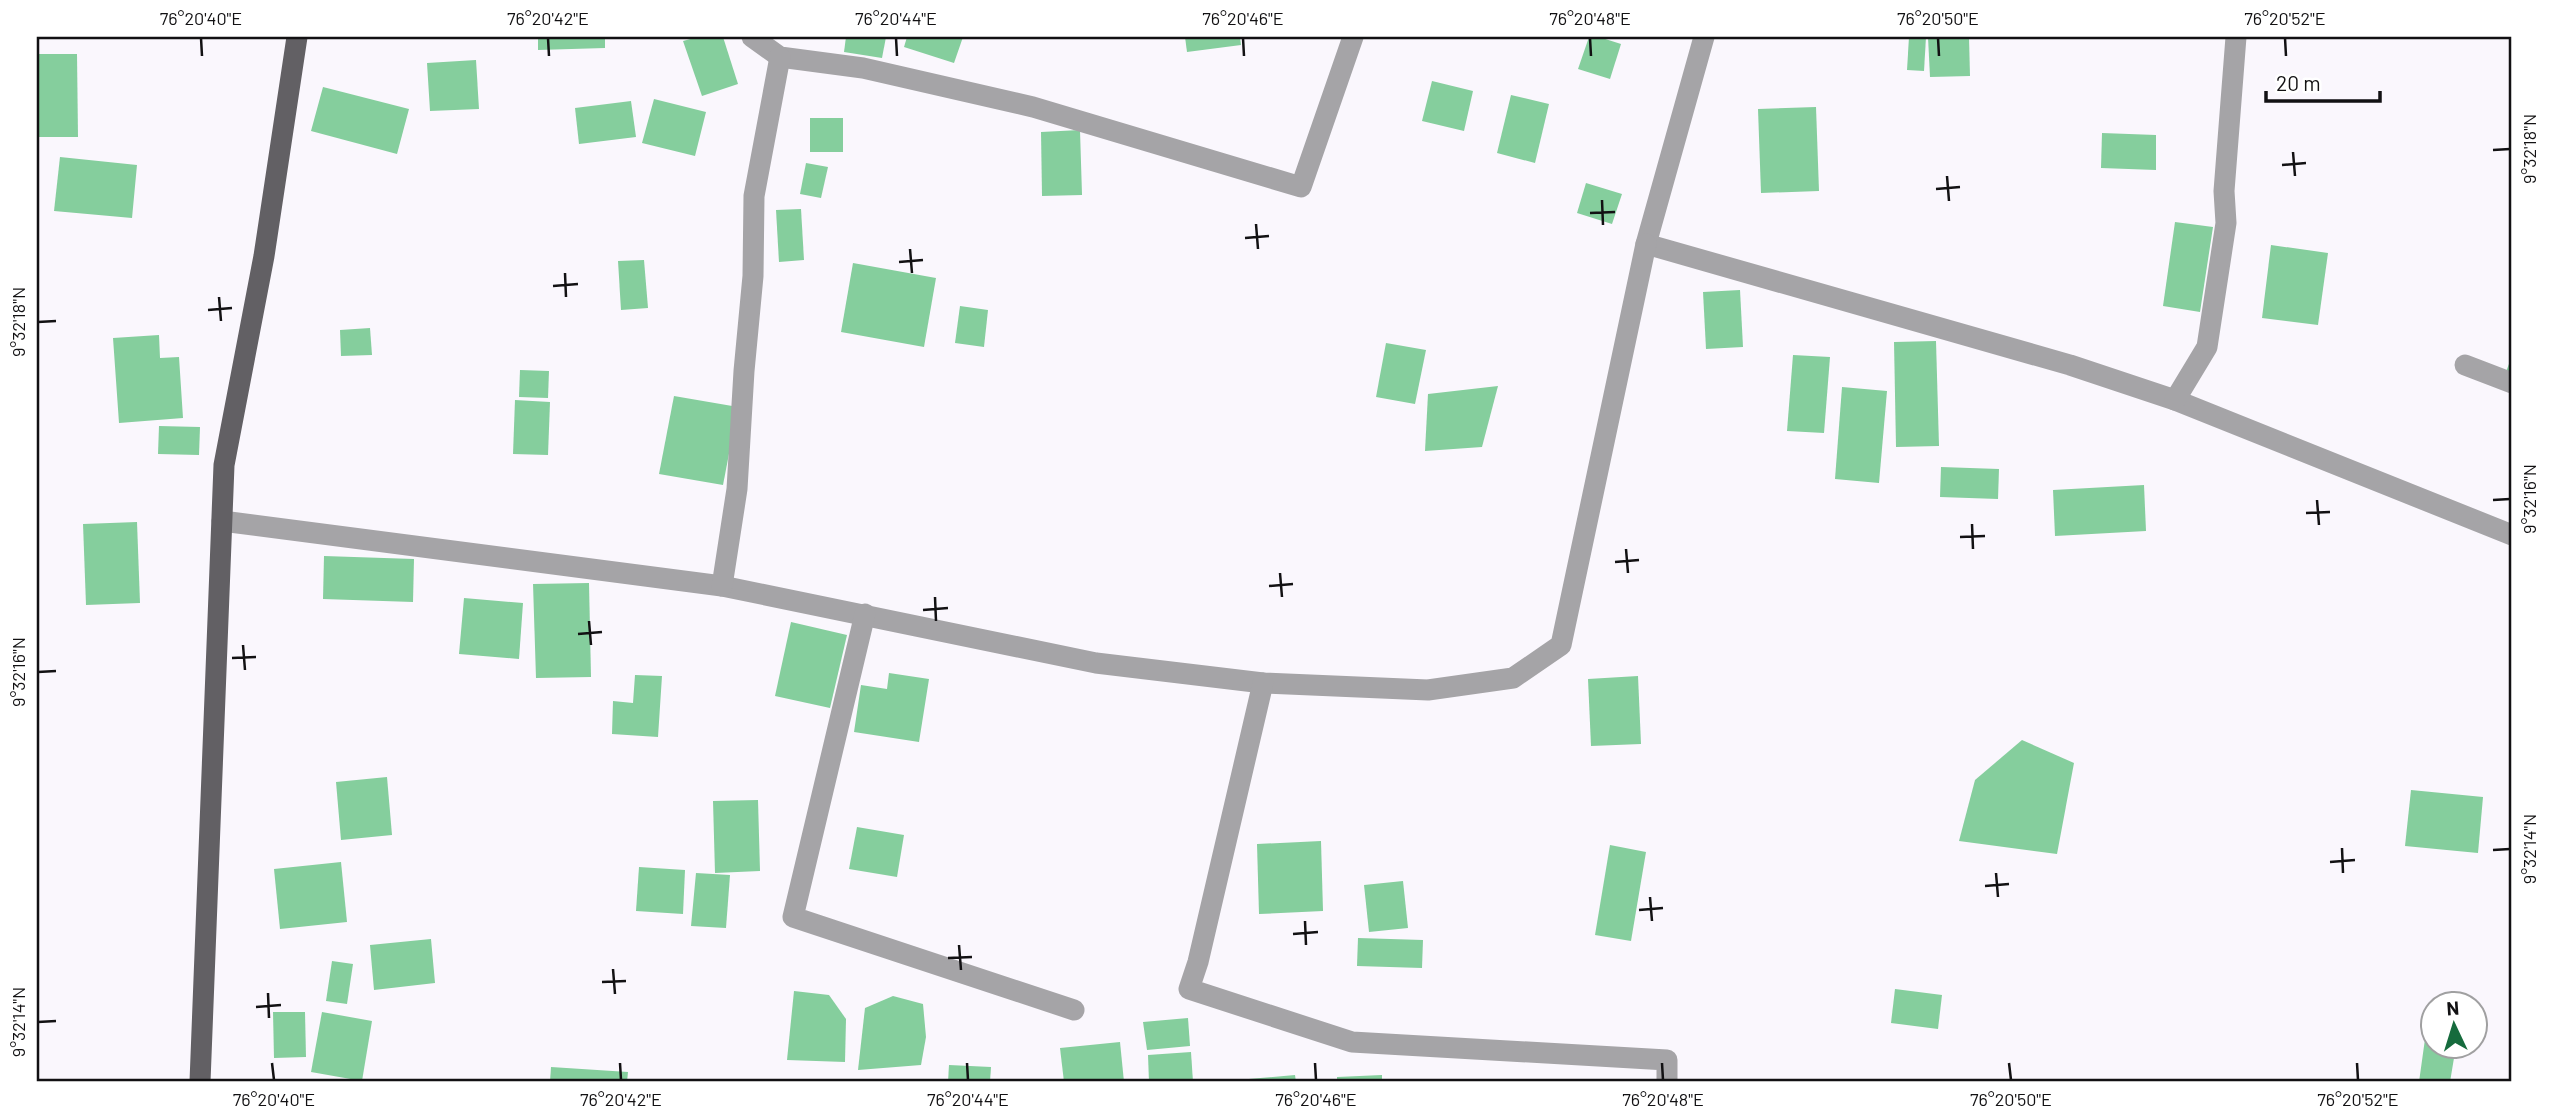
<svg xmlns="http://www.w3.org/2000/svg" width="2549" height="1119" viewBox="0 0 2549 1119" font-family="Barlow,sans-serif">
<rect width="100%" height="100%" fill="#faf7fd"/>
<!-- building -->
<g fill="#85ce9d">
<path d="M 538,37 L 605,37 L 605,48 L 538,50 Z"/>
<path d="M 698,37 L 723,37 L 738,84 L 702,96 L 683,41 Z"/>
<path d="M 846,37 L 886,37 L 882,58 L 844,52 Z"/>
<path d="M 907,37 L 963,37 L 954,63 L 904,47 Z"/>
<path d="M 1185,37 L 1240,37 L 1241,45 L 1187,52 Z"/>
<path d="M 1589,37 L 1599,37 L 1621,44 L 1610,79 L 1578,69 Z"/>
<path d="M 1909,37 L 1926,37 L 1924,71 L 1907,70 Z"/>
<path d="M 1928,37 L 1969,37 L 1970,76 L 1930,77 Z"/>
<path d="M 37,54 L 77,54 L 78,137 L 37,137 Z"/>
<path d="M 476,60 L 479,109 L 430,111 L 427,63 Z"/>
<path d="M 1432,81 L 1473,91 L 1464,131 L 1422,121 Z"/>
<path d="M 323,87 L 409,109 L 397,154 L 311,131 Z"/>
<path d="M 1511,95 L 1549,104 L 1535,163 L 1497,153 Z"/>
<path d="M 654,99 L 706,112 L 695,156 L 642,143 Z"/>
<path d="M 631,101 L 636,137 L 579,144 L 575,108 Z"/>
<path d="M 1816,107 L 1819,191 L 1761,193 L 1758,109 Z"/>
<rect x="810" y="118" width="33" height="34"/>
<path d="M 1080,130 L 1082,195 L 1042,196 L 1041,132 Z"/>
<path d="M 2102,133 L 2156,135 L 2156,170 L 2101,168 Z"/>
<path d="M 60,157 L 137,165 L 132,218 L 54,211 Z"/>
<path d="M 806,163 L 828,167 L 821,198 L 800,194 Z"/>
<path d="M 1586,183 L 1622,194 L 1612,224 L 1577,213 Z"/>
<path d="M 801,209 L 804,260 L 779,262 L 776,210 Z"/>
<path d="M 2175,222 L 2213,227 L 2200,312 L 2163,306 Z"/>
<path d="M 2271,245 L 2328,253 L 2318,325 L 2262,318 Z"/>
<path d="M 644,260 L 648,308 L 621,310 L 618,261 Z"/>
<path d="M 853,263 L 936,278 L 924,347 L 841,332 Z"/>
<path d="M 1740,290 L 1743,347 L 1706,349 L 1703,292 Z"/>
<path d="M 960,306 L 988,310 L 984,347 L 955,343 Z"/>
<path d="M 370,328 L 372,355 L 341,356 L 340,330 Z"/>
<path d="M 159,335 L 160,358 L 179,357 L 183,418 L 119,423 L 113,338 Z"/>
<path d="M 1936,341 L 1939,446 L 1896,447 L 1894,342 Z"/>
<path d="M 1386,343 L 1426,350 L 1415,404 L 1376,397 Z"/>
<path d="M 1793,355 L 1830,357 L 1824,433 L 1787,431 Z"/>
<path d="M 2512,356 L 2512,380 L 2504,377 Z"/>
<path d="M 520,370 L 549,371 L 548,398 L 519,397 Z"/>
<path d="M 1498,386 L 1482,447 L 1425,451 L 1428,394 Z"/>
<path d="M 1842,387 L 1887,391 L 1879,483 L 1835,479 Z"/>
<path d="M 674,396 L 738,407 L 723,485 L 659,474 Z"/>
<path d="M 515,400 L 550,402 L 548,455 L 513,454 Z"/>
<path d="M 159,426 L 200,427 L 199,455 L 158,454 Z"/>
<path d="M 1941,467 L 1999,469 L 1998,499 L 1940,497 Z"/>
<path d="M 2144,485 L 2146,531 L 2055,536 L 2053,490 Z"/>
<path d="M 137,522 L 140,603 L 86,605 L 83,524 Z"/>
<path d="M 324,556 L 414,559 L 413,602 L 323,599 Z"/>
<path d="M 589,583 L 591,677 L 536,678 L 533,584 Z"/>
<path d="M 464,598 L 523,603 L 519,659 L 459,654 Z"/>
<path d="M 791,622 L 847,635 L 830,708 L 775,696 Z"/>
<path d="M 889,673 L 929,679 L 919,742 L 854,732 L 861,685 L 887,689 Z"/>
<path d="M 635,675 L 662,676 L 658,737 L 612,734 L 613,701 L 633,703 Z"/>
<path d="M 1638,676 L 1641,744 L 1591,746 L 1588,679 Z"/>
<path d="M 2022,740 L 2074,763 L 2057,854 L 1959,841 L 1975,780 Z"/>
<path d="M 387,777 L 392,835 L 341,840 L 336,782 Z"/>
<path d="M 2411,790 L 2483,797 L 2478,853 L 2405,846 Z"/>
<path d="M 758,800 L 760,871 L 715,873 L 713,801 Z"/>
<path d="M 857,827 L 904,835 L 897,877 L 849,869 Z"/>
<path d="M 1321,841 L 1323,911 L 1259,914 L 1257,844 Z"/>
<path d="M 1610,845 L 1646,852 L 1631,941 L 1595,935 Z"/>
<path d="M 341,862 L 347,922 L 280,929 L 274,869 Z"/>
<path d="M 639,867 L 685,870 L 683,914 L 636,911 Z"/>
<path d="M 696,873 L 730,875 L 726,928 L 691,926 Z"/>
<path d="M 1403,881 L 1408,928 L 1369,932 L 1364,885 Z"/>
<path d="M 1358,938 L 1423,940 L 1422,968 L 1357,966 Z"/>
<path d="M 431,939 L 435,983 L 374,990 L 370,945 Z"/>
<path d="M 332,961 L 353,964 L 347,1004 L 326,1001 Z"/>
<path d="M 1895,989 L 1942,995 L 1938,1029 L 1891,1023 Z"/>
<path d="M 794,991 L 829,995 L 846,1019 L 845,1062 L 787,1060 Z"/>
<path d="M 893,996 L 923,1004 L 926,1037 L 921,1065 L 858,1070 L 865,1008 Z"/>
<path d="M 273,1012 L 305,1012 L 306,1057 L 274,1058 Z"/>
<path d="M 322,1012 L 372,1021 L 362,1081 L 311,1072 Z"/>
<path d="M 1188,1018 L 1190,1046 L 1147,1050 L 1143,1022 Z"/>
<path d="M 2425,1039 L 2434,1040 L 2434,1046 L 2456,1046 L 2450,1082 L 2419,1082 Z"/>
<path d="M 1120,1042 L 1124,1082 L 1064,1082 L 1060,1048 Z"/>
<path d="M 1191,1052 L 1193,1082 L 1149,1082 L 1148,1055 Z"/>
<path d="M 949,1065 L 991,1067 L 990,1082 L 948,1082 Z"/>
<path d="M 551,1067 L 628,1072 L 627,1082 L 550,1082 Z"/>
<path d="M 1295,1075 L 1296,1082 L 1237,1082 L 1237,1080 Z"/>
<path d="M 1382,1075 L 1382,1082 L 1337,1082 L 1337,1077 Z"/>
</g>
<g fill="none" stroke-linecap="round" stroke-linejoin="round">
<!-- minor -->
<g stroke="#a5a4a7" stroke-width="21">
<path d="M 752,37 L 780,57 L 863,68 L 1033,107 L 1301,187 L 1353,37"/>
<path d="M 1704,37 L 1646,244 L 2070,365 L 2175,400 L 2512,535"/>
<path d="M 2465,365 L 2512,383"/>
<path d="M 2175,400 L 2207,347 L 2226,223 L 2224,191 L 2236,37"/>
<path d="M 222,521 L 722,586 L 1096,663 L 1263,683 L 1428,690 L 1513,678 L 1561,645 L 1646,244"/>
<path d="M 722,586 L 737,489 L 744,371 L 753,276 L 754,196 L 780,57"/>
<path d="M 865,614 L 793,917 L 1074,1010"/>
<path d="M 1263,683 L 1198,962 L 1189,989 L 1352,1042 L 1667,1060 L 1667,1082"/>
</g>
<!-- major -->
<path stroke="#626064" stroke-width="21" d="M 200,1082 L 224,465 L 264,256 L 297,37"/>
</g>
<!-- ticks -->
<path fill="none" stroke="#121113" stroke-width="2.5" d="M 201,38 L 202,56M 548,38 L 549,56M 896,38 L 897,56M 1243,38 L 1244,56M 1590,38 L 1591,56M 1938,38 L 1939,56M 2285,38 L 2286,56M 2493,150 L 2510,149M 2293,152 L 2295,176M 2282,165 L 2306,163M 1947,176 L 1949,201M 1936,189 L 1960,187M 1602,200 L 1603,225M 1590,213 L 1615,212M 1256,224 L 1258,249M 1245,238 L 1269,236M 910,249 L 912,273M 899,262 L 923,260M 565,273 L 566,297M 553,286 L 578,284M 219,297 L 221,321M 208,310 L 232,308M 38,322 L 56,321M 2317,500 L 2319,525M 2493,500 L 2510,499M 2306,513 L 2330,512M 1972,524 L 1973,549M 1960,537 L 1985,536M 1626,549 L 1628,573M 1615,562 L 1639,560M 1280,573 L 1282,597M 1269,586 L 1293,584M 935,597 L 936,621M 923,610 L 948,608M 589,621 L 591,645M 578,634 L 602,632M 243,645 L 245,670M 232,658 L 256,657M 38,672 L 56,671M 2342,848 L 2343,873M 2493,850 L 2510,849M 2330,862 L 2355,860M 1996,873 L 1998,897M 1985,886 L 2009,884M 1650,897 L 1652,921M 1639,910 L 1663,908M 1305,921 L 1306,945M 1293,934 L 1318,932M 959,945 L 961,970M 948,958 L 972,957M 613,969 L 615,994M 602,982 L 626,981M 268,993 L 269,1018M 256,1007 L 281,1005M 38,1022 L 56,1021M 272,1063 L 274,1080M 620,1063 L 621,1080M 967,1063 L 968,1080M 1315,1063 L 1316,1080M 1662,1063 L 1663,1080M 2009,1063 L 2011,1080M 2357,1063 L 2358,1080"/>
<!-- border -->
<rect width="2549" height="1119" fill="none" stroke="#ffffff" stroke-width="77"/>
<!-- north arrow -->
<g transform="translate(2454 1025) rotate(356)"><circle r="33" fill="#ffffff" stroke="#a0a0a1" stroke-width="2"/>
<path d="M0-5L12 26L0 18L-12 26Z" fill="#166b3d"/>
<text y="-10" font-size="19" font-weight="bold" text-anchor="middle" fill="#121113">N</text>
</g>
<!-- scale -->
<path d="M2266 91v10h114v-10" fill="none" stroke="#121113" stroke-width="3.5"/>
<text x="2276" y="91" font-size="21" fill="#121113" stroke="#ffffff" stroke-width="5" paint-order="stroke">20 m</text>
<rect x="38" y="38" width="2472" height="1042" fill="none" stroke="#121113" stroke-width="2.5"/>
<g font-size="18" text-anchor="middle" fill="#121113">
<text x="201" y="25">76°20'40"E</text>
<text x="548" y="25">76°20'42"E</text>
<text x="896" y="25">76°20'44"E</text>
<text x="1243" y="25">76°20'46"E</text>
<text x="1590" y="25">76°20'48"E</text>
<text x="1938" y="25">76°20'50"E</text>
<text x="2285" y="25">76°20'52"E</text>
<text transform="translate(2530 149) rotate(-90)" y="6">9°32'18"N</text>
<text transform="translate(19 322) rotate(-90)" y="6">9°32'18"N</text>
<text transform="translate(2530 499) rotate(-90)" y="6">9°32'16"N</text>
<text transform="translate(19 672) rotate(-90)" y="6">9°32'16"N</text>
<text transform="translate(2530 849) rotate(-90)" y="6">9°32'14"N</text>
<text transform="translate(19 1022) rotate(-90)" y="6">9°32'14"N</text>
<text x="274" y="1106">76°20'40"E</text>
<text x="621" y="1106">76°20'42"E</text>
<text x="968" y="1106">76°20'44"E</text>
<text x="1316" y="1106">76°20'46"E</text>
<text x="1663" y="1106">76°20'48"E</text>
<text x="2011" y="1106">76°20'50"E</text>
<text x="2358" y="1106">76°20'52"E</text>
</g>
</svg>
